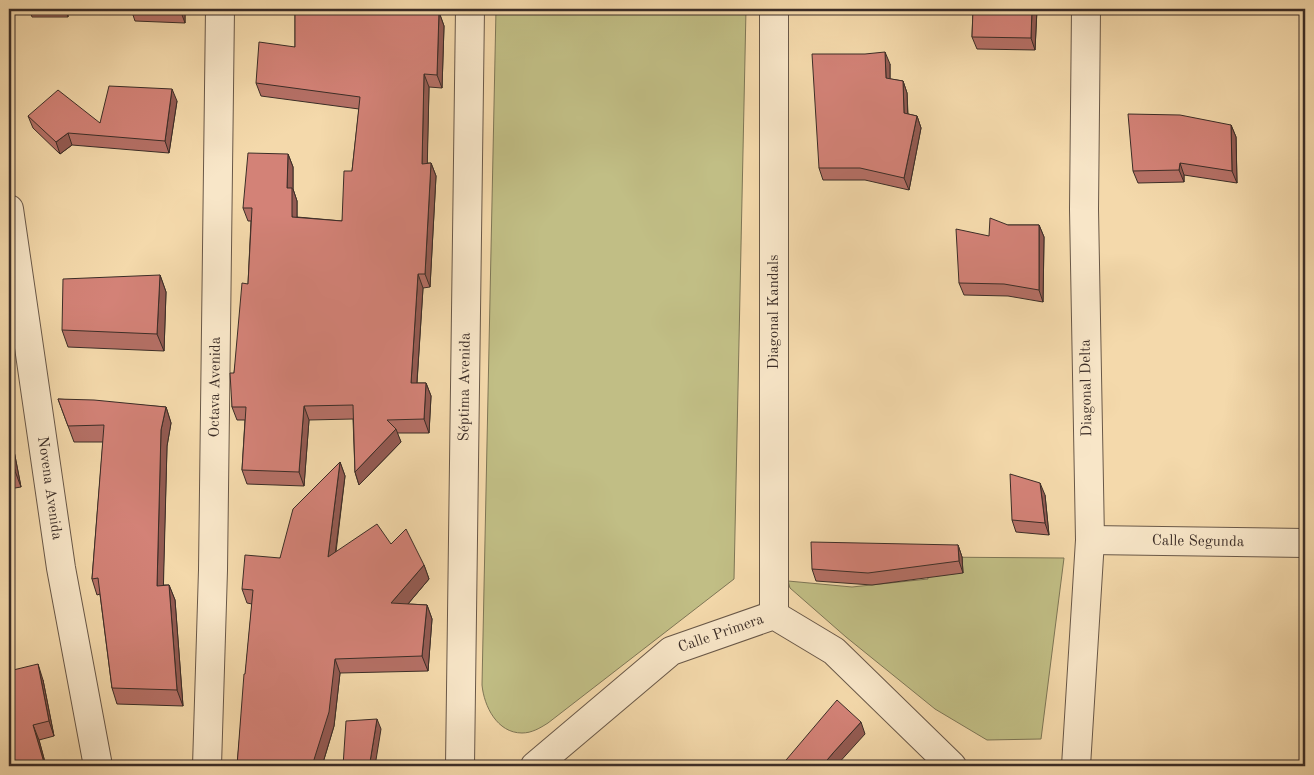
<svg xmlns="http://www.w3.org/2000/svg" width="1314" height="775" viewBox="0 0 1314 775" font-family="'Old Standard TT',serif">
<rect width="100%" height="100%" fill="#f4d9ab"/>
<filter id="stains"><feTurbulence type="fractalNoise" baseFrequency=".004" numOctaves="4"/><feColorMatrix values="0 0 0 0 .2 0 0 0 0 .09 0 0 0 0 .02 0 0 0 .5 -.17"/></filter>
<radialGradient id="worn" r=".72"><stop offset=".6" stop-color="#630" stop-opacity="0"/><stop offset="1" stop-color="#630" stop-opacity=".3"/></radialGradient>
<!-- green -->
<g fill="#c1be85" stroke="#7e7656">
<path d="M 496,9 L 746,9 L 734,579 L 548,723 C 540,728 532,733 522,733 C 497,733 484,706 482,685 Z"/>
<path d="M 925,557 L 1064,558 L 1041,739 L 987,740 L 935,709 L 846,637 L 790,588 L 788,581 L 852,587 L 928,579 Z"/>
</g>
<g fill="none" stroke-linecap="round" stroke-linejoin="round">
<!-- minor casing -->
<g stroke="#695848" stroke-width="30">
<g id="minor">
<path id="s1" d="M 9,209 L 61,568 L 98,766"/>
<path id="s2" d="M 1090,540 L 1305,543"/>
<path d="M 774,615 L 774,9"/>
<path id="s3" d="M 207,766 L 213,570 L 220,9"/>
<path id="s4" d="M 460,766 L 470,9"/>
<path id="s5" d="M 535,766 L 671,651 L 774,615 L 834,651 L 952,766"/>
<path d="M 1076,766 L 1090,540 L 1084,209 L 1086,9"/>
</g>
</g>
<!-- minor -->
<use href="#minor" stroke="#f8e6c8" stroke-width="28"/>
</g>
<!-- wall -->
<g fill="#b57066" stroke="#3b2d27">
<path d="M 29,9 L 68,9 L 68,17 L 32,17 Z"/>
<path d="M 131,9 L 185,9 L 185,23 L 135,21 Z"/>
<path d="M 295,9 L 427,9 L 427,12 L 439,12 L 444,26 L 442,88 L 429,87 L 427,163 L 431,163 L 436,176 L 430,287 L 423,288 L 417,383 L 426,383 L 431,396 L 429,433 L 397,433 L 401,442 L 359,485 L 355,472 L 353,419 L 309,420 L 304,486 L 247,484 L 242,470 L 245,420 L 237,420 L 232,407 L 234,373 L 248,284 L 251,221 L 248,221 L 243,208 L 288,154 L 293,167 L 293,189 L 297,201 L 297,217 L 342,221 L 352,171 L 359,109 L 261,96 L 256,83 L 295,47 Z"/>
<path d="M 973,9 L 1037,9 L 1035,50 L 977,49 L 972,37 Z"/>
<path d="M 890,64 L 890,79 L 903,81 L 907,93 L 908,114 L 917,116 L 921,128 L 909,190 L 865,180 L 823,180 L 819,168 Z"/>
<path d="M 177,101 L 169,153 L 72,145 L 60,154 L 33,128 L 28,116 L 100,123 Z"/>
<path d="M 1231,125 L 1236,137 L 1237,183 L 1184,175 L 1184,182 L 1138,183 L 1133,171 Z"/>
<path d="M 1008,225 L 1039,225 L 1044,237 L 1043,302 L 1008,296 L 964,295 L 959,283 L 989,236 Z"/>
<path d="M 160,275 L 166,292 L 164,351 L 68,347 L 62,330 Z"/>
<path d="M 58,399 L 166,407 L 171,423 L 167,446 L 163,585 L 169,585 L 175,600 L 183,706 L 117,704 L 112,688 L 100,594 L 97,595 L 92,579 L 103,442 L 74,442 Z"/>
<path d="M 9,425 L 21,487 L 9,489 Z"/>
<path d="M 340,462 L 345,476 L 336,552 L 391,544 L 424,565 L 429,579 L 408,604 L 427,605 L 432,619 L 428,671 L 340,673 L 334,726 L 322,766 L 237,766 L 252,604 L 247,603 L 242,589 L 280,558 Z"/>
<path d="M 1045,495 L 1049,535 L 1016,532 L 1012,520 Z"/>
<path d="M 958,545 L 962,557 L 963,573 L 872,585 L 816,581 L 812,569 Z"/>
<path d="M 43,680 L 54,736 L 39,740 L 46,766 L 9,766 Z"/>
</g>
<!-- shaded-wall -->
<g fill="#945b53" stroke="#3b2d27">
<path d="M 65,9 L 68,9 L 68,17 Z"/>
<path d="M 181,9 L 185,9 L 185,23 L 181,12 Z"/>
<path d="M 421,9 L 427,9 L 425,25 L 421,12 Z"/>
<path d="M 1032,9 L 1037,9 L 1035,50 L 1031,38 Z"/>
<path d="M 439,12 L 444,26 L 442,88 L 437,75 Z"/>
<path d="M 885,52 L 890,64 L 890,90 L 886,78 Z"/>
<path d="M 424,74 L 429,87 L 427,177 L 422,164 Z"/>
<path d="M 903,81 L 907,93 L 908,125 L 904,113 Z"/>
<path d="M 172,89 L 177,101 L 169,153 L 165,141 Z"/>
<path d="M 917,116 L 921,128 L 909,190 L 904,178 Z"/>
<path d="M 1231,125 L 1236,137 L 1237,183 L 1232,171 Z"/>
<path d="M 68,133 L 72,145 L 60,154 L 56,142 Z"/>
<path d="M 288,154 L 293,167 L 293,189 L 297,201 L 297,230 L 292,217 L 287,188 Z"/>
<path d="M 431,163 L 436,176 L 430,287 L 425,274 Z"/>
<path d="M 1180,163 L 1184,175 L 1184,182 L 1179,170 Z"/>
<path d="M 1039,225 L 1044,237 L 1043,302 L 1039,290 Z"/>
<path d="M 418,274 L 423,288 L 416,396 L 411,383 Z"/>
<path d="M 160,275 L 166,292 L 164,351 L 157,334 Z"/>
<path d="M 426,383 L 431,396 L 429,433 L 424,419 Z"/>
<path d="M 304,406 L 309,420 L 304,486 L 299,472 Z"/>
<path d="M 166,407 L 171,423 L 167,446 L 163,602 L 157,586 L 161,430 Z"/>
<path d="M 9,425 L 21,487 L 15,471 L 9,439 Z"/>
<path d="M 396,429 L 401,442 L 359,485 L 355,472 Z"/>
<path d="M 340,462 L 345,476 L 333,571 L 328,557 Z"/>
<path d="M 1040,483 L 1045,495 L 1049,535 L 1045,523 Z"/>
<path d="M 958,545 L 962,557 L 963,573 L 959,561 Z"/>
<path d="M 424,565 L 429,579 L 396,618 L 391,603 Z"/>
<path d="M 169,585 L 175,600 L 183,706 L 177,690 Z"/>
<path d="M 427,605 L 432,619 L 428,671 L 422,656 Z"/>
<path d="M 335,659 L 340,673 L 334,726 L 322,766 L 312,766 Z"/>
<path d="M 38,664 L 43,680 L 54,736 L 49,721 Z"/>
<path d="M 377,719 L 381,729 L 375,766 L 370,762 Z"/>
<path d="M 861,722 L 865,734 L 836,766 L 822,766 L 833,753 Z"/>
<path d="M 33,725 L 39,740 L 46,766 L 45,766 Z"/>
</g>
<!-- building -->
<g fill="#d38277" stroke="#3b2d27">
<path d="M 131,9 L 181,9 L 181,12 Z"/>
<path d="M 295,9 L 421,9 L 421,12 L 439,12 L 437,75 L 424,74 L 422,164 L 431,163 L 425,274 L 418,274 L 411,383 L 426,383 L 424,419 L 387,420 L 396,429 L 355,472 L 353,405 L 304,406 L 299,472 L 242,470 L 246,407 L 232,407 L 230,373 L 234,373 L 242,283 L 248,284 L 252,208 L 243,208 L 248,153 L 288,154 L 287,188 L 292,188 L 292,217 L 342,221 L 344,171 L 352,171 L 360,97 L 256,83 L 259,42 L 295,47 Z"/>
<path d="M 973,9 L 1032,9 L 1031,38 L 972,37 Z"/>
<path d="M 885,52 L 886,78 L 903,81 L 904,113 L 917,116 L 904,178 L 860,168 L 819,168 L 812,54 L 865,54 Z"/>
<path d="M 109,86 L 172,89 L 165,141 L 68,133 L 56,142 L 28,116 L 58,90 L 100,123 Z"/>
<path d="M 1128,114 L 1180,115 L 1231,125 L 1232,171 L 1180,163 L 1179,170 L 1133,171 Z"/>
<path d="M 990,218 L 1008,225 L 1039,225 L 1039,290 L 1004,284 L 959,283 L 956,229 L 989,236 Z"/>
<path d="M 160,275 L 157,334 L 62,330 L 63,279 Z"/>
<path d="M 58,399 L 94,400 L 166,407 L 161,430 L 157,586 L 169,585 L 177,690 L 112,688 L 98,578 L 92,579 L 104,425 L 68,426 Z"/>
<path d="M 9,439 L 15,471 L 9,472 Z"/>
<path d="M 340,462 L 328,557 L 377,524 L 391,544 L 406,529 L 424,565 L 391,603 L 427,605 L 422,656 L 335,659 L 329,712 L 312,766 L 237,766 L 244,674 L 245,674 L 253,590 L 242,589 L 245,555 L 280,558 L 293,509 Z"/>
<path d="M 1010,474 L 1040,483 L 1045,523 L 1012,520 Z"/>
<path d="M 811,542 L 958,545 L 959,561 L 868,573 L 812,569 Z"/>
<path d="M 38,664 L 49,721 L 33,725 L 45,766 L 9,766 L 9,671 Z"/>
<path d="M 837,700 L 861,722 L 833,753 L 822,766 L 781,766 Z"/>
<path d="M 377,719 L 370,762 L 398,766 L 343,766 L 346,721 Z"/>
</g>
<g text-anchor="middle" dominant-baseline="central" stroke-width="4.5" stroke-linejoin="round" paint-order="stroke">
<!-- street labels -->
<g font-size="15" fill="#3b2d27" stroke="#f8e6c8">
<text transform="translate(774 312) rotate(-90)">Diagonal Kandals</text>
<text stroke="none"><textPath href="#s3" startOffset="379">Octava Avenida</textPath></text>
<text stroke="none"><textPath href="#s4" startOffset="379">Séptima Avenida</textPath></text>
<text transform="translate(1087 388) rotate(-91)">Diagonal Delta</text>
<text stroke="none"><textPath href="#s1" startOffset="282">Novena Avenida</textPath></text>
<text stroke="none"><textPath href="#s2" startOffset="108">Calle Segunda</textPath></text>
<text stroke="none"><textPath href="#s5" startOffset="231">Calle Primera</textPath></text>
</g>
</g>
<!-- margin -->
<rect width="1314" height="775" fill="none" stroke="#f4d9ab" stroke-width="30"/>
<rect x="10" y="10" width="1294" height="755" fill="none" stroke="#3b2d27" stroke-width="2.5"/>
<rect x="15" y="15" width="1284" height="745" fill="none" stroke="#3b2d27"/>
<rect width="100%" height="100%" filter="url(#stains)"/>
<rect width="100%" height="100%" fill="url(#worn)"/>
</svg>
